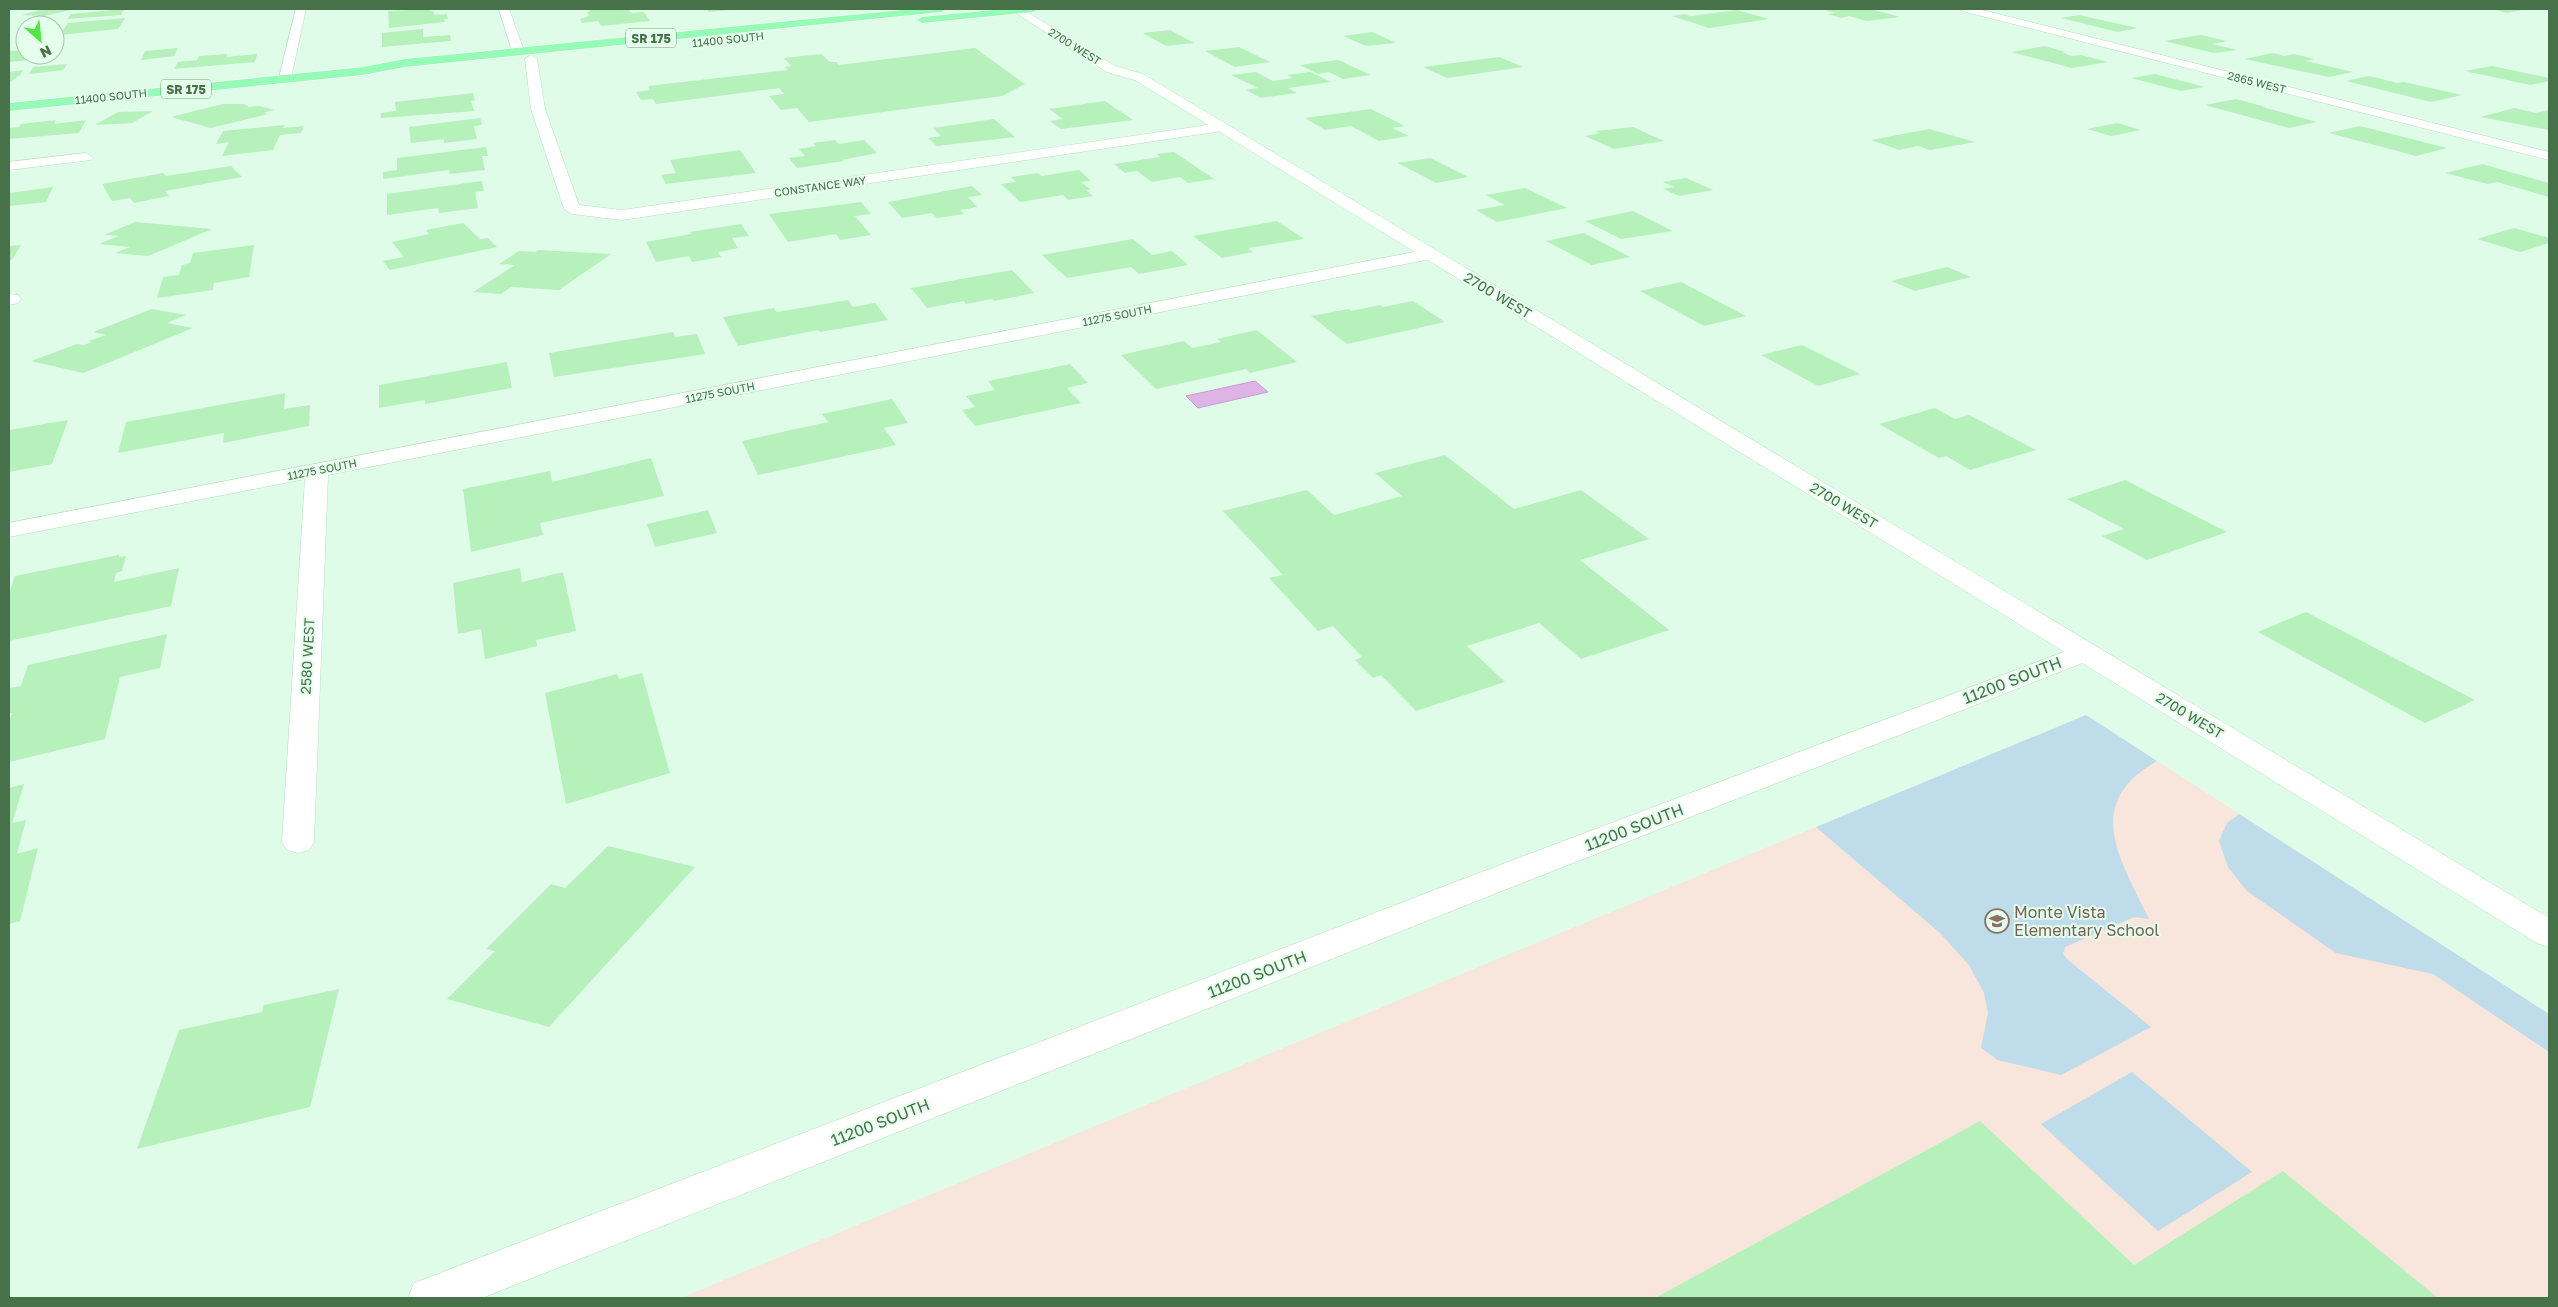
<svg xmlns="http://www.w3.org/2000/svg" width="2558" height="1307" viewBox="0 0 2558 1307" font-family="'Golos Text',sans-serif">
<rect width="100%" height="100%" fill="#defce7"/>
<!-- education -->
<path fill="#f8e5dc" d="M 2086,715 L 2549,1014 L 2549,1298 L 681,1298 Z"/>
<!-- green -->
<g fill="#bedce9">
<path d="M 2086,715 L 2157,761 C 2081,804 2121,860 2149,919 L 2134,917 L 2065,947 L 2063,954 L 2068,960 L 2151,1027 L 2061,1075 L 1998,1060 L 1981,1048 L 1988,1013 L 1984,993 L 1969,965 L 1940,933 L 1816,827 Z"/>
<path d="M 2239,814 L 2549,1014 L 2549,1052 L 2433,974 L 2336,953 L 2247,891 L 2228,867 L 2219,841 L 2227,823 Z"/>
<path d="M 2132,1072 L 2252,1172 L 2158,1231 L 2041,1124 Z"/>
</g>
<!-- water -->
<path fill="#ddb4e5" stroke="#cd9ad6" d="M 1255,381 L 1268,392 L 1198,408 L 1186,396 Z"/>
<!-- building -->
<g fill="#b6f1bc">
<path d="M 43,9 L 76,9 L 44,16 L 22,15 Z"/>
<path d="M 124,9 L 121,15 L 67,19 L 71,14 Z"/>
<path d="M 428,9 L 434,12 L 434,15 L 447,14 L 448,19 L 444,19 L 445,22 L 389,28 L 388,11 Z"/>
<path d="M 589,9 L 628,9 L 631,13 L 644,12 L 650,21 L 601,26 L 598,21 L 582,23 L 580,19 L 589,16 L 587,12 L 590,12 Z"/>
<path d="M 707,9 L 731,9 L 731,10 L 709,12 Z"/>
<path d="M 1822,9 L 1874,10 L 1900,17 L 1867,21 L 1849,16 L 1841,18 L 1828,14 L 1835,13 Z"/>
<path d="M 2492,9 L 2522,9 L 2522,10 L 2507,13 Z"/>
<path d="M 1737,10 L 1769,19 L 1709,28 L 1672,16 L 1685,14 L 1691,16 Z"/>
<path d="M 2079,15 L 2137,28 L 2118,32 L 2061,18 Z"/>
<path d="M 125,18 L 118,29 L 59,35 L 68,23 Z"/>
<path d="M 423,29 L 423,37 L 450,35 L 451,41 L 382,47 L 382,33 Z"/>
<path d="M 1170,30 L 1194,43 L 1166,46 L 1143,33 Z"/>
<path d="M 1372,32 L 1396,43 L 1366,46 L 1343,36 Z"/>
<path d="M 2201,35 L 2227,41 L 2212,44 L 2237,50 L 2214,53 L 2164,41 Z"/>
<path d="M 2045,46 L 2065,52 L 2062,52 L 2071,56 L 2081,55 L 2108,62 L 2072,68 L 2011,52 Z"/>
<path d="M 1239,47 L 1270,62 L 1235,67 L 1205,51 Z"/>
<path d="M 178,48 L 174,56 L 141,60 L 145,51 Z"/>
<path d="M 975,48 L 1025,84 L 1002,96 L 809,122 L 797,108 L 781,110 L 769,96 L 784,94 L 779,88 L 656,104 L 653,99 L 641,100 L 636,92 L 650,90 L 648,86 L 788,70 L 785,67 L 791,66 L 784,58 L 821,54 L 830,62 L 836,62 L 839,65 Z"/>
<path d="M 25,50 L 25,55 L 55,55 L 55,52 L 61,51 L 57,57 L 9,62 L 9,51 Z"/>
<path d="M 2273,53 L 2284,56 L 2294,54 L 2315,59 L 2306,61 L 2353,72 L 2329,77 L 2244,59 Z"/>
<path d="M 227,54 L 226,57 L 257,54 L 255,62 L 174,69 L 178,62 L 197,60 L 199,56 Z"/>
<path d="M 1499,57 L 1523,67 L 1447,78 L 1423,67 Z"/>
<path d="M 1338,60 L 1371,75 L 1343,79 L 1329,72 L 1318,74 L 1300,65 Z"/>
<path d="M 67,64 L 63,70 L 29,74 L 33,67 Z"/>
<path d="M 2492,66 L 2549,78 L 2549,81 L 2530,85 L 2465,71 Z"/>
<path d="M 23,70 L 20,75 L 9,83 L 9,72 Z"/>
<path d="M 1256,72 L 1273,81 L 1293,78 L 1287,75 L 1310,72 L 1331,82 L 1288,88 L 1297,93 L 1261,98 L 1246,90 L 1258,88 L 1231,75 Z"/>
<path d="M 2155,74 L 2205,87 L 2181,91 L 2131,78 Z"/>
<path d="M 2369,76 L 2397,83 L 2404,82 L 2462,95 L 2431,102 L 2346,81 Z"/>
<path d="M 473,93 L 475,100 L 471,101 L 474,111 L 381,118 L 381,113 L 396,111 L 395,102 Z"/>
<path d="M 2236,99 L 2266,107 L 2262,107 L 2317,122 L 2289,128 L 2205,105 Z"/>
<path d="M 1105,101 L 1133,120 L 1061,129 L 1050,121 L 1063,119 L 1049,109 Z"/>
<path d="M 223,104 L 244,104 L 249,107 L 259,106 L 274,110 L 263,113 L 268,114 L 211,128 L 171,117 Z"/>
<path d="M 2515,108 L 2535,113 L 2549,110 L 2549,130 L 2480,117 Z"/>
<path d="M 1371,109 L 1405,126 L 1392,128 L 1409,136 L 1379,141 L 1351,126 L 1325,130 L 1305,118 Z"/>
<path d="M 153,111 L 132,123 L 95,125 L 118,112 Z"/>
<path d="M 480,118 L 482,125 L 474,126 L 477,139 L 444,143 L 444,139 L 411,143 L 409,127 Z"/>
<path d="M 994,119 L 1015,137 L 937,146 L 928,138 L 941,136 L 933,128 Z"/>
<path d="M 56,120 L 54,124 L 86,120 L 79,133 L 9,139 L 9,128 L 19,127 L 21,124 Z"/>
<path d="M 2117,123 L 2141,130 L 2111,136 L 2087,129 Z"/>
<path d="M 285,125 L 283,128 L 304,126 L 301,133 L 280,135 L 273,150 L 222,156 L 229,142 L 216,144 L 223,131 Z"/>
<path d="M 2360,126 L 2447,148 L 2416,156 L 2329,133 Z"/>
<path d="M 1633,127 L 1664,141 L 1614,149 L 1585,136 L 1600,133 L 1595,131 Z"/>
<path d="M 1929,129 L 1975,142 L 1930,150 L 1918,146 L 1899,150 L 1871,140 Z"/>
<path d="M 835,140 L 839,144 L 864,140 L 877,153 L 842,160 L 844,161 L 797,168 L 789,158 L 805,156 L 799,149 L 816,146 L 813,143 Z"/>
<path d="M 486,147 L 488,156 L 482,156 L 485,170 L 450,174 L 449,170 L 383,179 L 383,172 L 397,170 L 397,158 Z"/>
<path d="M 740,150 L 756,173 L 666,184 L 661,175 L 676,173 L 670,160 Z"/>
<path d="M 1174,152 L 1214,179 L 1188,183 L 1180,177 L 1152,182 L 1137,171 L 1125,173 L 1114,164 L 1160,157 L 1156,154 Z"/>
<path d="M 1430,158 L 1468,177 L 1436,183 L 1398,163 Z"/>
<path d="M 2482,164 L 2549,183 L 2549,197 L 2497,182 L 2488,184 L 2445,173 Z"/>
<path d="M 231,166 L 242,177 L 165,191 L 169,196 L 134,203 L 130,198 L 112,201 L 102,184 L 163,173 L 166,176 Z"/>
<path d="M 1079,170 L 1091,181 L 1081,182 L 1091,190 L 1086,190 L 1093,196 L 1068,200 L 1063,195 L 1020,202 L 1001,184 L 1016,182 L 1011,177 L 1038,173 L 1042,176 Z"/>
<path d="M 1686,178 L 1713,190 L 1679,196 L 1663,189 L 1674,187 L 1663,182 Z"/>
<path d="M 482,181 L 484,191 L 475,192 L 478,208 L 439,213 L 438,208 L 387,215 L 387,194 Z"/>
<path d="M 972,186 L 982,195 L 968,197 L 977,207 L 960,210 L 964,214 L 937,218 L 932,213 L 902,218 L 888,202 Z"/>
<path d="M 53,187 L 46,202 L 9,206 L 9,193 Z"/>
<path d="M 1525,188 L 1567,208 L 1497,222 L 1476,210 L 1505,205 L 1486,195 Z"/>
<path d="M 861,202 L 871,214 L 855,216 L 871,235 L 840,240 L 836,234 L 788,242 L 769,214 Z"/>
<path d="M 1633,211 L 1673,231 L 1621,239 L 1585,221 Z"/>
<path d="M 1277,221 L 1304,239 L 1248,248 L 1253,252 L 1222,258 L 1193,236 Z"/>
<path d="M 135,222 L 212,229 L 148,256 L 115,253 L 130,247 L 99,244 L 119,236 L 104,235 Z"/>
<path d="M 463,223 L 480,239 L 488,238 L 497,247 L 390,270 L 383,261 L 404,257 L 392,242 L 429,234 L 426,230 Z"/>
<path d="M 741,224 L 749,236 L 732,238 L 738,248 L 718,252 L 721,257 L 692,262 L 689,256 L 656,262 L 646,242 L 691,234 L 690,232 Z"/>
<path d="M 2514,228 L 2549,238 L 2549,243 L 2520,252 L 2477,239 Z"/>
<path d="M 1584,233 L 1630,257 L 1592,265 L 1546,241 Z"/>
<path d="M 1133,239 L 1152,255 L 1172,251 L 1188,265 L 1139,274 L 1131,267 L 1067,278 L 1042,255 Z"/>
<path d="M 21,245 L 12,260 L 9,261 L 9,246 Z"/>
<path d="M 254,245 L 249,277 L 214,283 L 213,290 L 157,298 L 163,277 L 179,275 L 182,265 L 190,263 L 193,253 Z"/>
<path d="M 538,250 L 611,254 L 559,290 L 511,287 L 501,294 L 473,292 L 515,265 L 499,264 L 519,251 L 535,252 Z"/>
<path d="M 1947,267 L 1971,277 L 1915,291 L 1891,281 Z"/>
<path d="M 1012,270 L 1034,293 L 994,301 L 992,299 L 966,304 L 964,301 L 927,308 L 911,288 Z"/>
<path d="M 1681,282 L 1746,316 L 1704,326 L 1640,291 Z"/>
<path d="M 848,300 L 853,307 L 875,303 L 888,320 L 820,332 L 818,330 L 738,346 L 723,317 L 774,308 L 777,312 Z"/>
<path d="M 1413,301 L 1445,322 L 1347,344 L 1311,316 L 1349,309 L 1351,311 L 1380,305 L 1383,307 Z"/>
<path d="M 152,309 L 186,315 L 167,323 L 193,328 L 83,373 L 31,361 L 77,344 L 84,345 L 92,342 L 89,341 L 106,335 L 93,332 Z"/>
<path d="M 1257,330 L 1297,362 L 1250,373 L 1246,369 L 1156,389 L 1121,355 L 1184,341 L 1192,348 L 1221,342 L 1217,339 Z"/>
<path d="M 673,332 L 675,337 L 697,334 L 705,354 L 554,377 L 549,353 Z"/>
<path d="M 1802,345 L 1860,374 L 1818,386 L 1761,355 Z"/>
<path d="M 507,362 L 512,388 L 425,404 L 425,400 L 379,408 L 379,385 Z"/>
<path d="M 1070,364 L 1088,383 L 1067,388 L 1081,403 L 975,426 L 962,410 L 975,407 L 966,396 L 995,390 L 988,381 Z"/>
<path d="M 285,393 L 284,409 L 310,405 L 309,426 L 223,443 L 224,433 L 118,453 L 126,422 Z"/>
<path d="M 892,399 L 908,423 L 884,428 L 896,445 L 758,475 L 742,441 L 828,422 L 822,414 Z"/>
<path d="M 1935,408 L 1955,419 L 1969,415 L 2036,450 L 1970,470 L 1946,456 L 1939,458 L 1879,424 Z"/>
<path d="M 68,420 L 52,464 L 9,472 L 9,430 Z"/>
<path d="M 1445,455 L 1514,509 L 1581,490 L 1649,539 L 1580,560 L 1669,630 L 1581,659 L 1539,623 L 1467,646 L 1505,682 L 1416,711 L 1381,675 L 1373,678 L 1355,660 L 1362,657 L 1333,626 L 1318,631 L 1269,578 L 1283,575 L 1223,511 L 1307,490 L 1334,515 L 1402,496 L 1375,473 Z"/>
<path d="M 651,458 L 664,496 L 540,523 L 543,535 L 471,552 L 463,489 L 550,471 L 552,482 Z"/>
<path d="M 2125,480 L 2227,532 L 2147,560 L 2102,536 L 2124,529 L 2067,499 Z"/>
<path d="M 708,510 L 717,533 L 655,547 L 647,524 Z"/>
<path d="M 119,555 L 119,557 L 126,556 L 122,571 L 116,573 L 114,582 L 179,568 L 171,606 L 9,641 L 9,593 L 15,576 Z"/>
<path d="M 520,568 L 522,582 L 563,572 L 576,631 L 536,640 L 537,646 L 485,659 L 481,629 L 458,634 L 453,583 Z"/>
<path d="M 2306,612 L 2475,700 L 2425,723 L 2258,632 Z"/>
<path d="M 167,634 L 160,668 L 120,677 L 105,739 L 9,762 L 9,723 L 12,713 L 9,713 L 9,688 L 21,686 L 28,665 Z"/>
<path d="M 642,673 L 670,773 L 566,804 L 545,693 L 617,674 L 619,679 Z"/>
<path d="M 24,784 L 12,823 L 26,820 L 17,854 L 38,848 L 20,921 L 9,924 L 9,788 Z"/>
<path d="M 608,846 L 695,867 L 549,1027 L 447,999 L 495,951 L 486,949 L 551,884 L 565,888 Z"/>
<path d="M 339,989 L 310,1107 L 137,1149 L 179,1030 L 262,1012 L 264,1005 Z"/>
<path d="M 1980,1121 L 2134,1265 L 2283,1171 L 2438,1298 L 1655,1298 Z"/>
</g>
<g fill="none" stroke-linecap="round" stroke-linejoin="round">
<!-- street casing -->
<g stroke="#bbdfc1" stroke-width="1">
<g id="street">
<path d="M 296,9 L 306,9 L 291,78 L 285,82 L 279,78 Z"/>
<path d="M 499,9 L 509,9 L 524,51 L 522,53 L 518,55 L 512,51 Z"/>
<path d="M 1961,9 L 1978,9 L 2549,152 L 2549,160 L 1962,11 Z"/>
<path d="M 531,55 L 537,59 L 545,109 L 579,205 L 622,210 L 1222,123 L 1229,127 L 1222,131 L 622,220 L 572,214 L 564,209 L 531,109 L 525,59 Z"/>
<path d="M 86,153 L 93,157 L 91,160 L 9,170 L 9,162 Z"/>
<path d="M 1430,249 L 1436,250 L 1439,254 L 1436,258 L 328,475 L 314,842 L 309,850 L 298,853 L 287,850 L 282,842 L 305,479 L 9,537 L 9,523 Z"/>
<path d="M 9,294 L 18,295 L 21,299 L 18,303 L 9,305 Z"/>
<path d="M 2085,644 L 2095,646 L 2099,652 L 2095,658 L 1474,902 L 482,1298 L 408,1298 L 414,1283 L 430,1277 L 1450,884 Z"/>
</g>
</g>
<!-- secondary casing -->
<g stroke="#bbe6c2" stroke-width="1">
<path id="secondary" d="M 1010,9 L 1022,9 L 1115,66 L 1143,74 L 2549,918 L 2549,947 L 2537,943 L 1217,130 L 1135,80 L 1107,72 Z"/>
</g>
<!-- primary casing -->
<g stroke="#fff" stroke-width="1">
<g id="primary">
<path d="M 912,9 L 946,9 L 941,12 L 405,67 L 363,75 L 9,111 L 9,103 L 363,67 L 405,59 Z"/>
<path d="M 1003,9 L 1038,9 L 1033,12 L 922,23 L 917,20 L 922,17 Z"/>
</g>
</g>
<!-- street -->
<use href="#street" fill="#fff" fill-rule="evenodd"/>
<!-- secondary -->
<use href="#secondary" fill="#fff" fill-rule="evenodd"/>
<!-- primary -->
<use href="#primary" fill="#96fbb7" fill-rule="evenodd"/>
</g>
<!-- icons -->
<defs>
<g id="school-ring" transform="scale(1.25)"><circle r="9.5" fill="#e4ffec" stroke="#8d6e63" stroke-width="1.5"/><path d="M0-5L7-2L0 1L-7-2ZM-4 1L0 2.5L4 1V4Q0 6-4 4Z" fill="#8d6e63"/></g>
</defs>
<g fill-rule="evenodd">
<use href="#school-ring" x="1997" y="921"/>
</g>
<g text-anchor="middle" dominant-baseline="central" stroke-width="4" stroke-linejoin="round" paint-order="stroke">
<!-- far-street labels -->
<g font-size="11" fill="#477149" stroke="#e4ffec">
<text transform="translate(728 39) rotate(-6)">11400 SOUTH</text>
<text transform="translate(1075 46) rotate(32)">2700 WEST</text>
<text transform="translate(2257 82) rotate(14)">2865 WEST</text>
<text transform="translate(111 96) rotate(-6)">11400 SOUTH</text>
<text transform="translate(820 186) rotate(-8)">CONSTANCE WAY</text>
<text transform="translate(1117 315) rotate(-11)">11275 SOUTH</text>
<text transform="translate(720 392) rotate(-11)">11275 SOUTH</text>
<text transform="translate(322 469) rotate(-11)">11275 SOUTH</text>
</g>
<!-- shield labels -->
<g fill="#e4ffec" stroke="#769c7a" stroke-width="1">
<rect x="626" y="28.5" width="50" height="19" rx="4"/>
<rect x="161" y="79.5" width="50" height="19" rx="4"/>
</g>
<g font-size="12" font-weight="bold" fill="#477149">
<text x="651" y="38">SR 175</text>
<text x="186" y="89">SR 175</text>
</g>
<!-- street labels -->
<g font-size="14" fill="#477149" stroke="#e4ffec">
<text transform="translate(1498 295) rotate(31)">2700 WEST</text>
<text transform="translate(1844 505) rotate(31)">2700 WEST</text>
<text transform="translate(307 656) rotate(-87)">2580 WEST</text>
<text transform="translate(2190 715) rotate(31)">2700 WEST</text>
</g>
<!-- near-street labels -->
<g font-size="16" fill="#477149" stroke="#e4ffec">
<text transform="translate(2012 680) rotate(-21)">11200 SOUTH</text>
<text transform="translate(1634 827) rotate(-21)">11200 SOUTH</text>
<text transform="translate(1257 974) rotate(-21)">11200 SOUTH</text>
<text transform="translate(880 1122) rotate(-21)">11200 SOUTH</text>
</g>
<!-- near-education labels -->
<g font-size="16" fill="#785e54" stroke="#e4ffec" text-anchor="start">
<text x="2014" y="912">Monte Vista<tspan x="2014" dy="18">Elementary School</tspan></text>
</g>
</g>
<!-- border -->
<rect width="2558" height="1307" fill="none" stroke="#477149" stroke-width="20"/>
<!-- north arrow -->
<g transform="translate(40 40) rotate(153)"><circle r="24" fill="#e4ffec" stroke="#a5c6ab"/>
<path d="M0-4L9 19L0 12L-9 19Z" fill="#50e743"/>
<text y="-8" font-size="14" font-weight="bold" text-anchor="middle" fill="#477149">N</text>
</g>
</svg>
